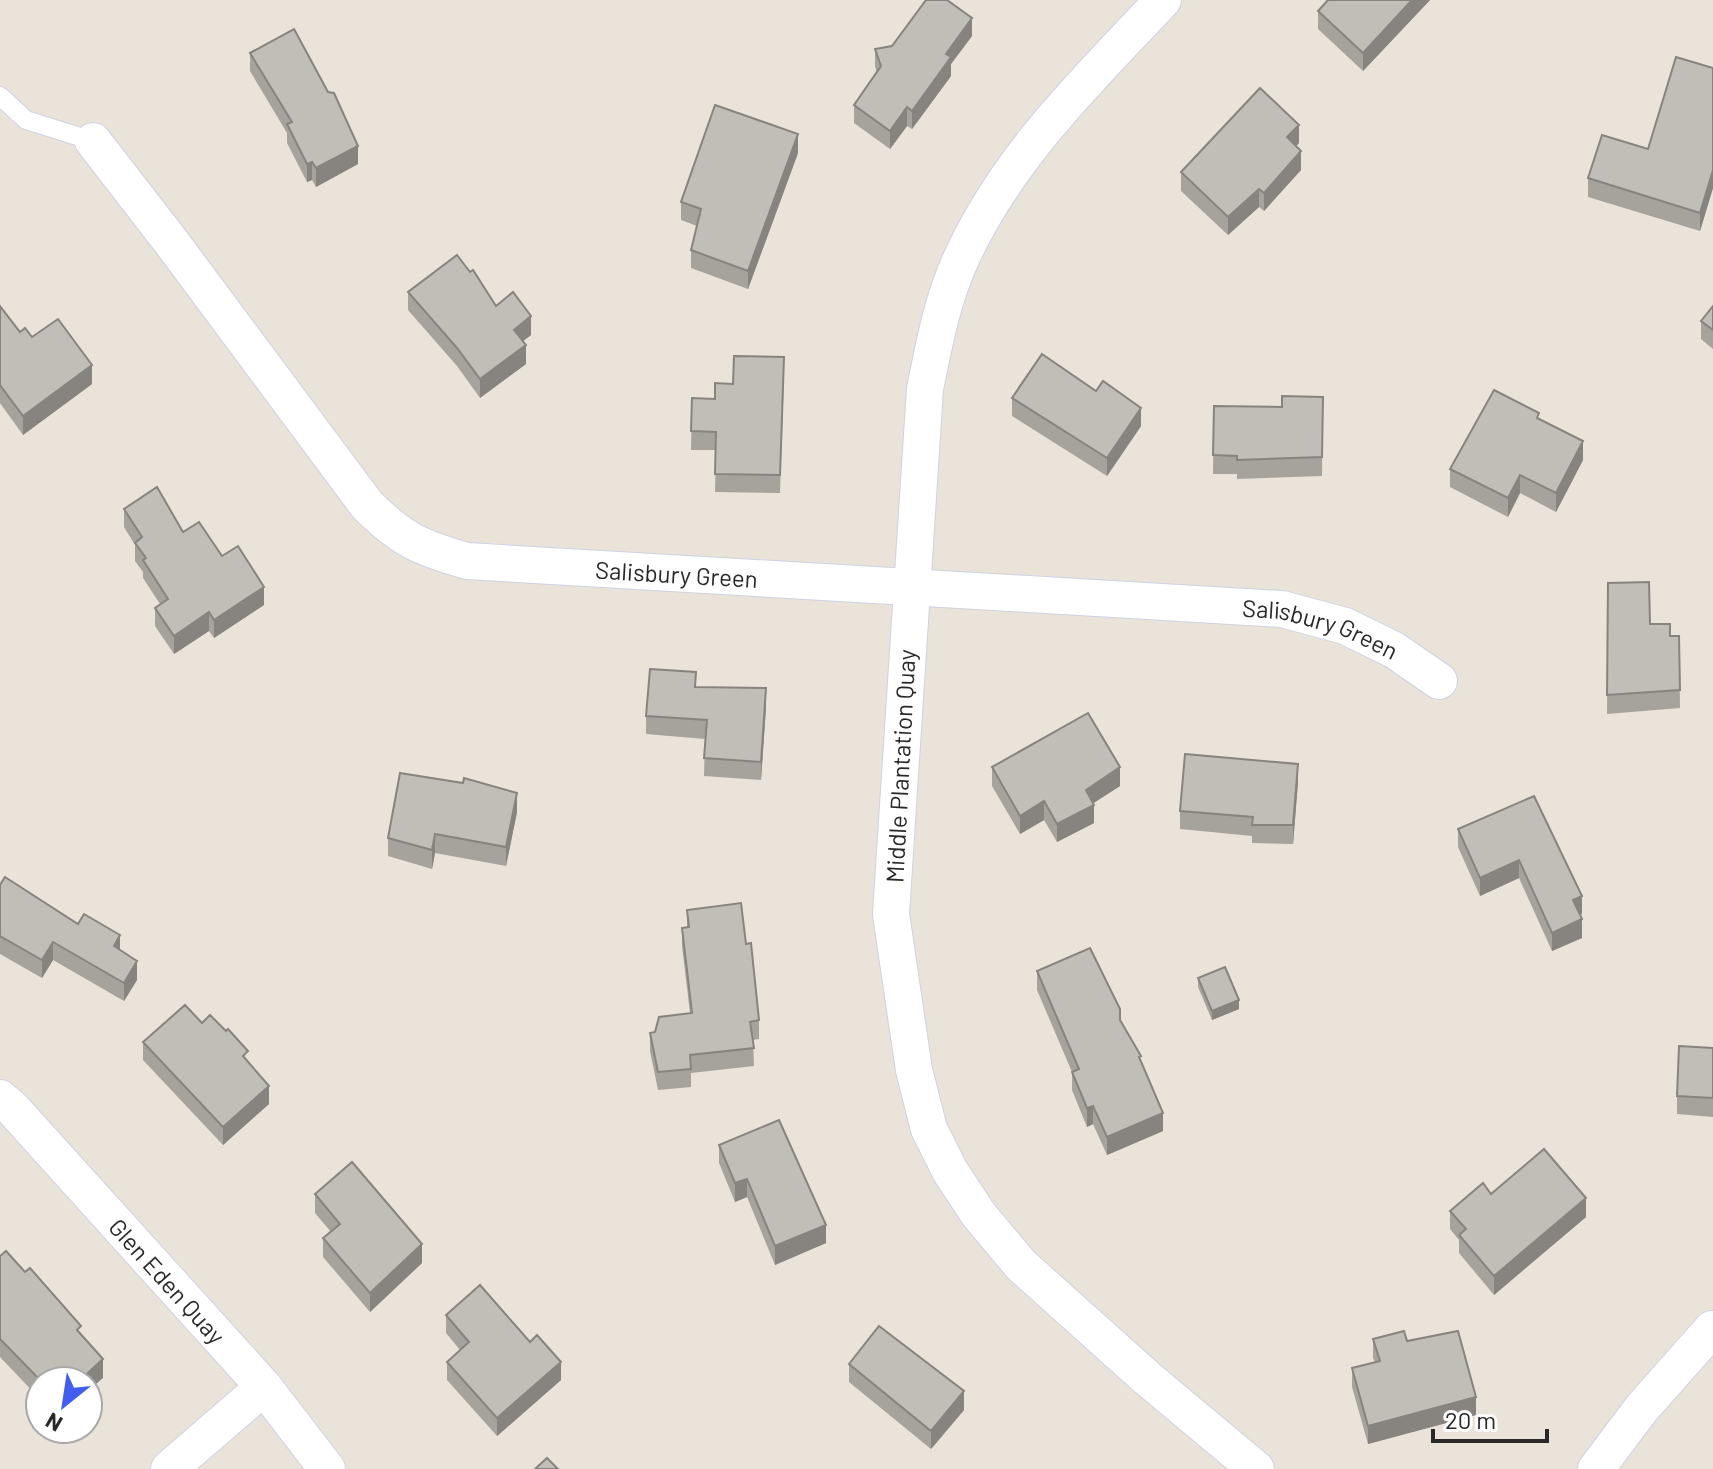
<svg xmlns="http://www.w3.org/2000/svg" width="1713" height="1469" viewBox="0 0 1713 1469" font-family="Barlow,sans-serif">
<rect width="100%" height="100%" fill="#e9e3da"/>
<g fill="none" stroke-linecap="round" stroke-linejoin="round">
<!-- lane casing -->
<g stroke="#cfd2e0" stroke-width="20">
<path id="lane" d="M 0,96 L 26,120 L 93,141"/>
</g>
<!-- street casing -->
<g stroke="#cfd2e0" stroke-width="38">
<g id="street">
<path d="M 1163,0 C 1087,81 1008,156 961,259 C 942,300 934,345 925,389 L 891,914 L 914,1070 L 929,1129 L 950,1171 L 979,1215 L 1021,1265 L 1147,1378 L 1256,1469"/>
<path id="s1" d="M 93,141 L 172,243 L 367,505 C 402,540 421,548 467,561 L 1282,609 L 1345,626 L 1394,650 L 1439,681"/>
<path id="s2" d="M 0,1098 L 12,1108 L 264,1387 L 327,1469"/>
<path d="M 169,1469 L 264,1387"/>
<path d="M 1596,1469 L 1642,1408 L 1712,1329"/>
</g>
</g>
<!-- lane -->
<use href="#lane" stroke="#fff" stroke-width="18"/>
<!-- street -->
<use href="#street" stroke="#fff" stroke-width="36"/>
</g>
<!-- wall -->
<g fill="#a6a39d">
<path d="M 1430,0 L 1363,71 L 1318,29 L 1318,11 Z"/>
<path d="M 972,36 L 951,64 L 951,76 L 912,129 L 907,126 L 890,149 L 854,123 L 854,105 L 877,72 L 875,67 L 875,49 Z"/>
<path d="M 250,53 L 358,164 L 316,187 L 312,180 L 307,182 L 287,143 L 287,133 L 250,71 Z"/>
<path d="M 1713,68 L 1713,188 L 1700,231 L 1588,197 L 1588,178 L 1648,149 Z"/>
<path d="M 1299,143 L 1296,146 L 1301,170 L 1264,211 L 1259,207 L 1228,235 L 1181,191 L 1181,172 Z"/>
<path d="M 798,153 L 748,289 L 691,268 L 691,250 L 697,226 L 681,220 L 681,202 Z"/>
<path d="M 408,292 L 496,306 L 531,335 L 523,341 L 526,364 L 480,398 L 457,366 L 408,310 Z"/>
<path d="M 0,306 L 20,332 L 32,337 L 92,384 L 23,435 L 0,403 Z"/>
<path d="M 1713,306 L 1713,349 L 1701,339 L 1701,321 Z"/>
<path d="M 784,376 L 780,493 L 715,492 L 716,450 L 691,450 L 692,398 L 715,399 L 733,384 Z"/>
<path d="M 1323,397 L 1322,476 L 1237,479 L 1237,474 L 1213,474 L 1214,406 L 1282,407 Z"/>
<path d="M 1012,398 L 1141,426 L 1107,476 L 1012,416 Z"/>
<path d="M 1539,419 L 1583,460 L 1556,512 L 1520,493 L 1508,517 L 1450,487 L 1450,469 Z"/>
<path d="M 124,509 L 183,532 L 222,556 L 264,605 L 214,638 L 209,631 L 174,654 L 155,626 L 155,608 L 160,604 L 143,578 L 143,572 L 135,561 L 135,545 L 124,527 Z"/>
<path d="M 1608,583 L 1650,624 L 1670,636 L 1679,636 L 1680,708 L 1607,714 Z"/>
<path d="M 696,687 L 766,707 L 761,780 L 704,776 L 705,739 L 646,734 L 646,716 Z"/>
<path d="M 992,767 L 1120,786 L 1093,803 L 1094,823 L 1057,842 L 1044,820 L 1020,834 L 992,786 Z"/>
<path d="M 1298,782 L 1293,844 L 1252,843 L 1252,836 L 1180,829 L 1180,811 Z"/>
<path d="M 463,783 L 517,812 L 506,866 L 435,853 L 432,869 L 388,856 L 388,838 Z"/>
<path d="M 1534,796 L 1582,914 L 1580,915 L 1582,938 L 1552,951 L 1519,878 L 1480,896 L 1458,847 L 1458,829 Z"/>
<path d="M 0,885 L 120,950 L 137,980 L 124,1001 L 53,960 L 42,978 L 0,954 Z"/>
<path d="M 687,910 L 746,944 L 759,1020 L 759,1039 L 753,1040 L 754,1066 L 691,1073 L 691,1087 L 658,1090 L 650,1051 L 650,1033 L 655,1032 L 690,1013 L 682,946 L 682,928 L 687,927 Z"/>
<path d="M 1037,971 L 1120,1020 L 1141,1062 L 1163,1131 L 1107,1155 L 1093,1124 L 1087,1127 L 1072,1090 L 1072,1072 L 1037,990 Z"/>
<path d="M 1198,978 L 1239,1009 L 1212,1020 L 1198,987 Z"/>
<path d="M 202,1023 L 248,1061 L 269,1104 L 223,1145 L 143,1060 L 143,1042 Z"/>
<path d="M 1713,1048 L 1713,1117 L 1677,1114 L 1677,1096 Z"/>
<path d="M 719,1145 L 826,1243 L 775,1265 L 747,1197 L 735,1202 L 719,1163 Z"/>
<path d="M 315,1194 L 422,1263 L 370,1312 L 323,1257 L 323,1238 L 331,1232 L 315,1213 Z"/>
<path d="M 1491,1194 L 1586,1217 L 1494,1295 L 1459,1253 L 1459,1240 L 1450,1229 L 1450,1211 Z"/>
<path d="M 0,1256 L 25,1272 L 81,1334 L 103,1378 L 40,1381 L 40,1399 L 0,1357 Z"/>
<path d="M 446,1315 L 530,1342 L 561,1380 L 497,1436 L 447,1380 L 447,1362 L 460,1350 L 446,1333 Z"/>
<path d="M 1373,1339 L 1407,1341 L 1476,1415 L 1368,1444 L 1352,1387 L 1352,1368 L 1375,1362 L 1373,1358 Z"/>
<path d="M 849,1364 L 964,1410 L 931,1449 L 849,1382 Z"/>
</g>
<!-- shaded-wall -->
<g fill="#878480">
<path d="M 1412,0 L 1430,0 L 1363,71 L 1363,53 Z"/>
<path d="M 972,18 L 972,36 L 951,64 L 951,76 L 912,129 L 912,111 L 946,54 Z"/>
<path d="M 907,107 L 907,126 L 890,149 L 890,131 Z"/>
<path d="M 1299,125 L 1299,143 L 1287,156 L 1287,137 Z"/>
<path d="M 798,134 L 798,153 L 748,289 L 748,271 Z"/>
<path d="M 358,146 L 358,164 L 316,187 L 316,168 Z"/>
<path d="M 1301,151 L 1301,170 L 1264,211 L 1264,193 Z"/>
<path d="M 312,162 L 312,180 L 307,182 L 307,164 Z"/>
<path d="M 1713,170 L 1713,188 L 1700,231 L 1700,213 Z"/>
<path d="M 1259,189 L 1259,207 L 1228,235 L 1228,217 Z"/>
<path d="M 531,316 L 531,335 L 514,348 L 514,330 Z"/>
<path d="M 526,345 L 526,364 L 480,398 L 480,379 Z"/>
<path d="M 92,365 L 92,384 L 23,435 L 23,416 Z"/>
<path d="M 1141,408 L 1141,426 L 1107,476 L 1107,458 Z"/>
<path d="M 1583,441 L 1583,460 L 1556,512 L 1556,493 Z"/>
<path d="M 1520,475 L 1520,493 L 1508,517 L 1508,498 Z"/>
<path d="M 264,587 L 264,605 L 214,638 L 214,620 Z"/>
<path d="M 209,612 L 209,631 L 174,654 L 174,636 Z"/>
<path d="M 766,688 L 766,707 L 761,780 L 761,762 Z"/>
<path d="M 1298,764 L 1298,782 L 1293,844 L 1293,825 Z"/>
<path d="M 1120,767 L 1120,786 L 1086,808 L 1086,790 Z"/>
<path d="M 517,793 L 517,812 L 506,866 L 506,847 Z"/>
<path d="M 1044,801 L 1044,820 L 1020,834 L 1020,816 Z"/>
<path d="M 1094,805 L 1094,823 L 1057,842 L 1057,824 Z"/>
<path d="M 435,834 L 435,853 L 432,869 L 432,850 Z"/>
<path d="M 1519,860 L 1519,878 L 1480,896 L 1480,878 Z"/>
<path d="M 1582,896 L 1582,914 L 1573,918 L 1573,900 Z"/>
<path d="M 1582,919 L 1582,938 L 1552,951 L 1552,933 Z"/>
<path d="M 120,935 L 120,954 L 114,946 Z"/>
<path d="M 53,942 L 53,960 L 42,978 L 42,960 Z"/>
<path d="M 137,961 L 137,980 L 124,1001 L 124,983 Z"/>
<path d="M 1239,1000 L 1239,1009 L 1212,1020 L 1212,1011 Z"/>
<path d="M 269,1086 L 269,1104 L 223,1145 L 223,1127 Z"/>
<path d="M 1093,1106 L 1093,1124 L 1087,1127 L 1087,1108 Z"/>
<path d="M 1163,1113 L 1163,1131 L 1107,1155 L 1107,1137 Z"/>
<path d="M 747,1179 L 747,1197 L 735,1202 L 735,1183 Z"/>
<path d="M 1586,1198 L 1586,1217 L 1494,1295 L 1494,1276 Z"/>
<path d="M 826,1225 L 826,1243 L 775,1265 L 775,1246 Z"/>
<path d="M 422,1244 L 422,1263 L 370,1312 L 370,1293 Z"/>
<path d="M 103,1359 L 103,1378 L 88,1391 L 88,1381 L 79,1381 Z"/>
<path d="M 561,1362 L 561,1380 L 497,1436 L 497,1418 Z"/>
<path d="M 964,1391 L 964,1410 L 931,1449 L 931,1431 Z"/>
<path d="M 1476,1397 L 1476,1415 L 1368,1444 L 1368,1426 Z"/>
</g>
<!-- building -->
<g fill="#c1bdb7" stroke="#878480" stroke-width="2">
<path d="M 926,0 L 947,0 L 972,18 L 946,54 L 951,57 L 912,111 L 907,107 L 890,131 L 854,105 L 881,66 L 875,49 L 892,46 Z"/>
<path d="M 1328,0 L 1412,0 L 1363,53 L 1318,11 Z"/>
<path d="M 294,29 L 328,92 L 334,93 L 358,146 L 316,168 L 312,162 L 307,164 L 287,124 L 292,122 L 250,53 Z"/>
<path d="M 1676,57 L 1713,68 L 1713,170 L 1700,213 L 1588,178 L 1602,135 L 1648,149 Z"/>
<path d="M 1260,88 L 1299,125 L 1287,137 L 1301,151 L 1264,193 L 1259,189 L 1228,217 L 1181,172 Z"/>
<path d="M 715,105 L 798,134 L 748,271 L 691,250 L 701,209 L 681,202 Z"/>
<path d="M 457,255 L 470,272 L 473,270 L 496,306 L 513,292 L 531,316 L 514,330 L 526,345 L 480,379 L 457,348 L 408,292 Z"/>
<path d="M 0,306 L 20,332 L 25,328 L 32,337 L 58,319 L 92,365 L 23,416 L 0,385 Z"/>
<path d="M 1713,306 L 1713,330 L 1701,321 Z"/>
<path d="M 1042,354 L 1096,391 L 1103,381 L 1141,408 L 1107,458 L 1012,398 Z"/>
<path d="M 734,356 L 784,357 L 780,475 L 715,474 L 716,432 L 691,431 L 692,398 L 715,399 L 715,383 L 733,384 Z"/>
<path d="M 1494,390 L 1539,413 L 1537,418 L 1583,441 L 1556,493 L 1520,475 L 1508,498 L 1450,469 Z"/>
<path d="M 1282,396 L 1323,397 L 1322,457 L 1237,460 L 1237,456 L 1213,455 L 1214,406 L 1282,407 Z"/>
<path d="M 157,487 L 183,532 L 199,522 L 222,556 L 238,546 L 264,587 L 214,620 L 209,612 L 174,636 L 155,608 L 168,599 L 143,560 L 146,558 L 135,543 L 142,537 L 124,509 Z"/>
<path d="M 1649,582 L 1650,624 L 1670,624 L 1670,636 L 1679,636 L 1680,690 L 1607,695 L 1608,583 Z"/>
<path d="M 650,669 L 696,672 L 695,687 L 766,688 L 761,762 L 704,758 L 707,720 L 646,716 Z"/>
<path d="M 1088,713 L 1120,767 L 1086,790 L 1094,805 L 1057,824 L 1044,801 L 1020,816 L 992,767 Z"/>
<path d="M 1185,754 L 1298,764 L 1293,825 L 1252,825 L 1253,817 L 1180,811 Z"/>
<path d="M 400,773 L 463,783 L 464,778 L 517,793 L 506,847 L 435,834 L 432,850 L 388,838 Z"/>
<path d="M 1534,796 L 1582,896 L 1573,900 L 1582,919 L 1552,933 L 1519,860 L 1480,878 L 1458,829 Z"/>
<path d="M 5,877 L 78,924 L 84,914 L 120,935 L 114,946 L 137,961 L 124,983 L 53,942 L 42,960 L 0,936 L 0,885 Z"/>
<path d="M 741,903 L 746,944 L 751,943 L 759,1020 L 750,1022 L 754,1048 L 690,1055 L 691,1069 L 658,1072 L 650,1033 L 655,1032 L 659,1017 L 692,1013 L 682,928 L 689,927 L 687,910 Z"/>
<path d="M 1090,948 L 1120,1009 L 1120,1020 L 1141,1056 L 1139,1057 L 1163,1113 L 1107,1137 L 1093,1106 L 1087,1108 L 1072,1072 L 1079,1069 L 1037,971 Z"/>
<path d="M 1225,967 L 1239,1000 L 1212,1011 L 1198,978 Z"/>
<path d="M 185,1005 L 202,1023 L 210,1015 L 226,1031 L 228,1029 L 248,1051 L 243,1056 L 269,1086 L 223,1127 L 143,1042 Z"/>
<path d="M 1679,1046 L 1713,1048 L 1713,1098 L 1677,1096 Z"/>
<path d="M 779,1120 L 826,1225 L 775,1246 L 747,1179 L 735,1183 L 719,1145 Z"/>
<path d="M 1544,1149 L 1586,1198 L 1494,1276 L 1459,1235 L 1466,1229 L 1450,1211 L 1483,1183 L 1491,1194 Z"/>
<path d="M 352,1162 L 422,1244 L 370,1293 L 323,1238 L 340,1224 L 315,1194 Z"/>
<path d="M 6,1251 L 25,1272 L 30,1268 L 81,1326 L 77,1330 L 103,1359 L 79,1381 L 41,1381 L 0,1339 L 0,1256 Z"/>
<path d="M 480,1285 L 530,1342 L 537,1335 L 561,1362 L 497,1418 L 447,1362 L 469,1342 L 446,1315 Z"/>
<path d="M 879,1326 L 964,1391 L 931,1431 L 849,1364 Z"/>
<path d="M 1404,1331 L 1407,1341 L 1458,1331 L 1476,1397 L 1368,1426 L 1352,1368 L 1380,1361 L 1373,1339 Z"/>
<path d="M 547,1458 L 558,1469 L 535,1469 Z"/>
</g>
<g text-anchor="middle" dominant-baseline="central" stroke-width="6" stroke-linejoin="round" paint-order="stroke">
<!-- street labels -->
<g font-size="24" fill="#282828" stroke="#fff">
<text stroke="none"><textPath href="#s1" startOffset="782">Salisbury Green</textPath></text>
<text stroke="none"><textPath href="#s1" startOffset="1430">Salisbury Green</textPath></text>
<text transform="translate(900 766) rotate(-87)">Middle Plantation Quay</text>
<text stroke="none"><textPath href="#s2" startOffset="248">Glen Eden Quay</textPath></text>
</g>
</g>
<!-- north arrow -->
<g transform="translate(64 1405) rotate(210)"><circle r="38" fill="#ffffff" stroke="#a9a9a9" stroke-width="2"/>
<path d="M0-6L14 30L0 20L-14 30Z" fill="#435eed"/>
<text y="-12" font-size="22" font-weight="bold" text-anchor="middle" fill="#282828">N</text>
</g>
<!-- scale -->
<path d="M1433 1429v12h114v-12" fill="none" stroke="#282828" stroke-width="4"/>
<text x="1445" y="1429" font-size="24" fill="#282828" stroke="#ffffff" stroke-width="6" paint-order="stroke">20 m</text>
</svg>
